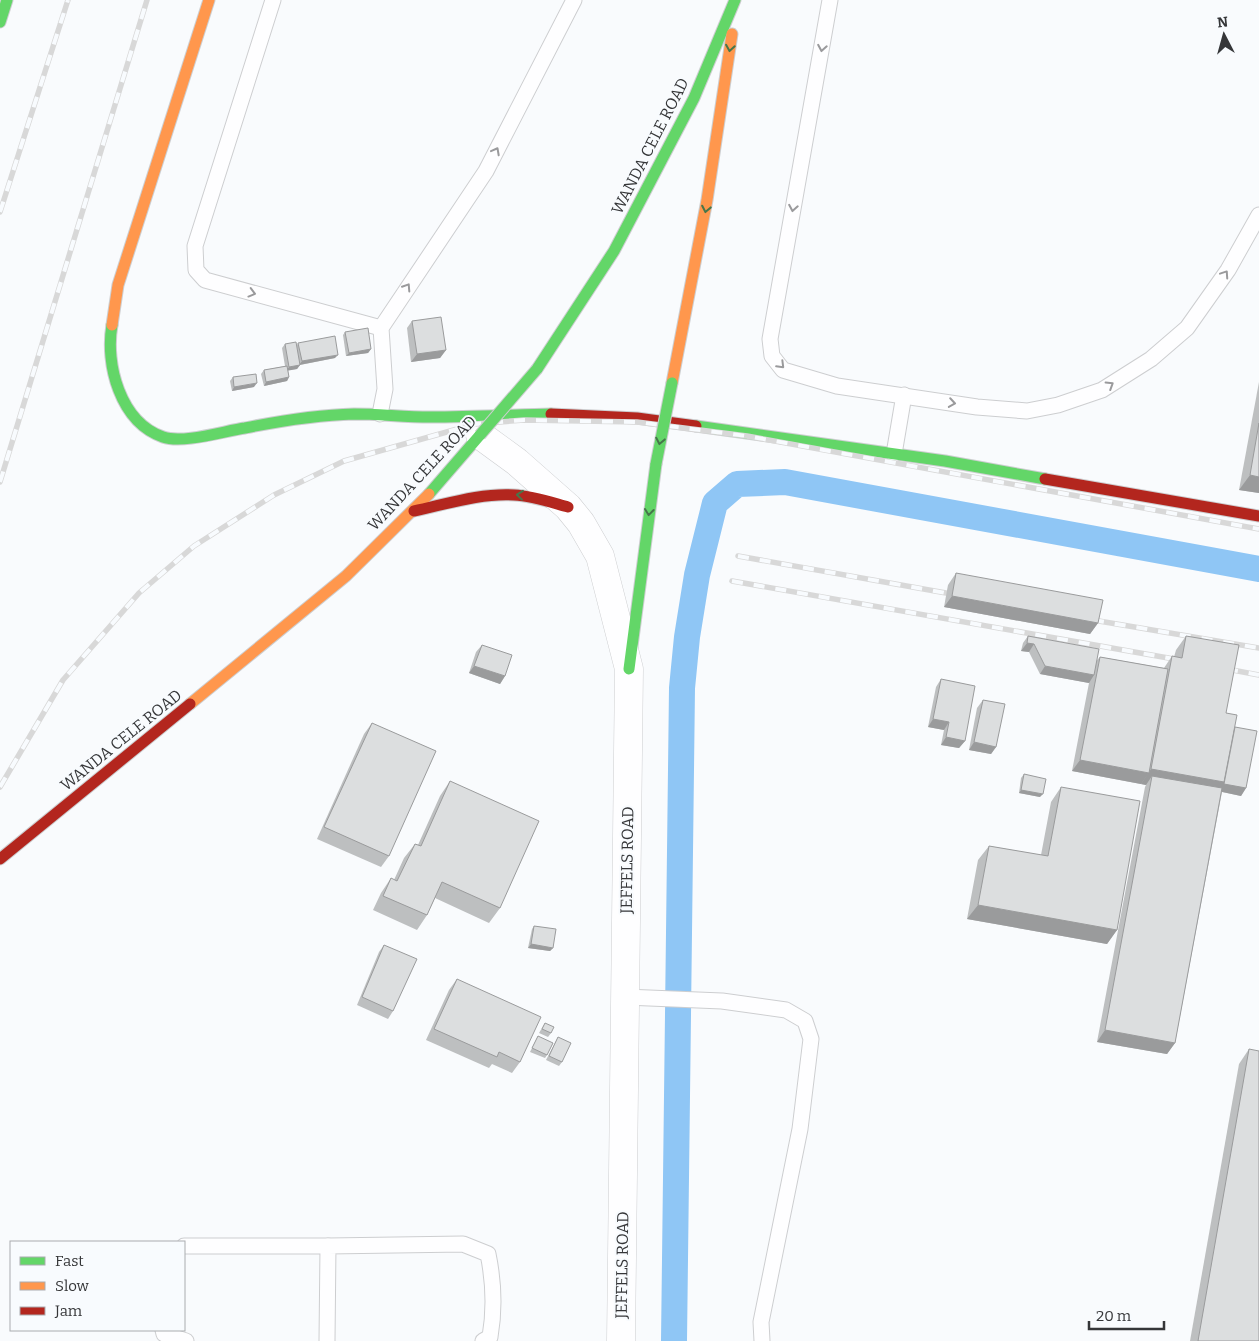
<svg xmlns="http://www.w3.org/2000/svg" width="1259" height="1341" viewBox="0 0 1259 1341" font-family="Bitter,serif">
<rect width="100%" height="100%" fill="#f9fbfd"/>
<g fill="none" stroke-linecap="round" stroke-linejoin="round">
<!-- canal -->
<path stroke="#8fc6f5" stroke-width="26" d="M 674,1341 L 682,688 L 687,637 L 697,575 L 715,503 L 737,484 L 785,482 L 1259,569"/>
<!-- lane casing -->
<g stroke="#cdced0" stroke-width="17">
<g id="lane">
<path d="M 273,0 L 195,246 L 196,270 L 205,280 L 381,328"/>
<path d="M 830,0 L 770,339 L 772,356 L 783,370 L 837,386 L 977,407 L 1027,411 L 1058,405 L 1102,390 L 1151,359 L 1187,328 L 1228,270 L 1259,215"/>
<path d="M 380,414 L 385,389 L 381,328 L 486,171 L 574,0"/>
<path d="M 894,454 L 904,395"/>
<path d="M 625,997 L 722,1001 L 786,1010 L 805,1021 L 811,1039 L 800,1129 L 761,1322 L 762,1341"/>
<path d="M 184,1246 L 328,1246"/>
<path d="M 163,1330 L 164,1334 L 186,1341"/>
<path d="M 327,1341 L 328,1246 L 463,1244 L 488,1254 C 494,1283 495,1308 490,1337 L 483,1341"/>
</g>
</g>
<!-- street casing -->
<g stroke="#cdced0" stroke-width="29">
<path id="street" d="M 480,435 L 517,462 L 568,507 L 581,523 L 600,556 L 629,669 L 621,1341"/>
</g>
<!-- fast casing -->
<g stroke="#cdced0" stroke-width="13">
<g id="fast">
<path d="M 0,22 L 7,0"/>
<path d="M 112,325 C 105,364 120,422 163,437 C 183,444 224,431 245,428 C 280,421 318,415 354,414 C 379,414 404,417 430,417 C 470,417 511,415 551,414"/>
<path d="M 537,369 L 614,251 L 694,98 L 735,0"/>
<path d="M 696,426 L 945,461 L 1045,479"/>
<path d="M 429,494 L 480,435"/>
<path d="M 629,669 L 656,464"/>
</g>
</g>
<!-- slow casing -->
<g stroke="#cdced0" stroke-width="13">
<g id="slow">
<path d="M 112,325 L 118,285 L 209,0"/>
<path d="M 672,383 L 707,200 L 732,34"/>
<path d="M 190,704 L 346,576 L 429,494"/>
</g>
</g>
<!-- jam casing -->
<g stroke="#cdced0" stroke-width="13">
<g id="jam">
<path d="M 551,414 L 637,418 L 696,426"/>
<path d="M 1045,479 L 1259,516"/>
<path d="M 414,511 C 447,504 480,493 514,495 C 533,496 550,502 568,507"/>
<path d="M 0,859 L 190,704"/>
</g>
</g>
<!-- lane -->
<use href="#lane" stroke="#fefeff" stroke-width="15"/>
<!-- street -->
<use href="#street" stroke="#fefeff" stroke-width="28"/>
<!-- fast -->
<use href="#fast" stroke="#63d668" stroke-width="11"/>
<!-- slow -->
<use href="#slow" stroke="#ff974d" stroke-width="11"/>
<!-- jam -->
<use href="#jam" stroke="#b3261e" stroke-width="11"/>
<!-- rail casing -->
<g stroke="#d8d8d8" stroke-width="5.5">
<g id="rail">
<path d="M 0,212 L 68,0"/>
<path d="M 0,482 L 147,0"/>
<path d="M 738,556 L 946,593"/>
<path d="M 732,581 L 1174,659"/>
<path d="M 1093,620 L 1259,648"/>
<path d="M 1227,669 L 1259,675"/>
<path d="M 0,787 L 63,680 L 139,593 L 194,546 L 274,495 L 344,461 L 475,424 L 524,420 L 637,422 L 747,436 L 1259,529"/>
</g>
</g>
<!-- rail -->
<use href="#rail" stroke="#f8fbfe" stroke-width="4" stroke-dasharray="11" stroke-linecap="butt"/>
<!-- fast-bridge casing -->
<g stroke="#cdced0" stroke-width="13" stroke-linecap="butt">
<g id="fast-bridge">
<path d="M 480,435 L 537,369"/>
<path d="M 656,464 L 672,383"/>
</g>
</g>
<!-- fast-bridge -->
<use href="#fast-bridge" stroke="#63d668" stroke-width="11"/>
</g>
<!-- wall -->
<g fill="#bdbfc0">
<path d="M 412,321 L 446,350 L 440,358 L 411,362 L 407,328 Z"/>
<path d="M 345,332 L 371,349 L 368,353 L 346,356 L 343,335 Z"/>
<path d="M 298,343 L 335,358 L 300,365 L 297,369 L 288,370 L 289,377 L 287,381 L 264,386 L 261,374 L 264,370 L 285,366 L 282,348 L 285,344 L 297,345 Z"/>
<path d="M 233,377 L 254,387 L 232,391 L 230,381 Z"/>
<path d="M 1259,382 L 1259,493 L 1239,490 Z"/>
<path d="M 956,573 L 1098,623 L 1090,634 L 944,607 L 948,585 Z"/>
<path d="M 1028,636 L 1097,660 L 1100,657 L 1164,668 L 1172,656 L 1174,657 L 1176,650 L 1186,636 L 1226,713 L 1235,727 L 1246,788 L 1241,796 L 1222,792 L 1175,1043 L 1167,1054 L 1097,1042 L 1145,787 L 1146,785 L 1072,771 L 1089,683 L 1040,674 L 1029,652 L 1021,651 L 1023,643 Z"/>
<path d="M 482,645 L 505,676 L 500,684 L 469,673 L 476,652 Z"/>
<path d="M 941,679 L 965,741 L 959,748 L 941,745 L 944,730 L 928,727 L 936,687 Z"/>
<path d="M 983,700 L 996,747 L 991,754 L 969,750 L 977,708 Z"/>
<path d="M 372,723 L 389,856 L 381,867 L 317,839 L 364,734 Z"/>
<path d="M 1024,774 L 1040,797 L 1019,793 L 1021,778 Z"/>
<path d="M 450,781 L 500,908 L 489,923 L 435,898 L 427,915 L 417,930 L 373,910 L 381,893 L 391,878 L 394,880 L 404,858 L 415,844 L 418,845 L 440,796 Z"/>
<path d="M 1061,787 L 1117,930 L 1107,944 L 967,919 L 978,860 L 989,846 L 1041,855 L 1051,802 Z"/>
<path d="M 534,926 L 553,948 L 550,951 L 528,948 L 532,929 Z"/>
<path d="M 384,945 L 393,1011 L 388,1019 L 357,1005 L 379,952 Z"/>
<path d="M 457,979 L 520,1062 L 512,1073 L 492,1064 L 489,1068 L 426,1040 L 449,990 Z"/>
<path d="M 545,1023 L 551,1033 L 548,1037 L 539,1033 Z"/>
<path d="M 538,1036 L 547,1055 L 545,1058 L 530,1052 Z"/>
<path d="M 558,1037 L 562,1062 L 559,1066 L 546,1060 Z"/>
<path d="M 1249,1049 L 1259,1341 L 1190,1341 L 1239,1064 Z"/>
</g>
<!-- shaded-wall -->
<g fill="#9a9b9c">
<path d="M 371,349 L 368,353 L 346,356 L 349,353 Z"/>
<path d="M 446,350 L 440,358 L 411,362 L 417,354 Z"/>
<path d="M 338,355 L 335,358 L 299,365 L 302,361 Z"/>
<path d="M 300,365 L 297,369 L 286,371 L 289,367 Z"/>
<path d="M 289,377 L 287,381 L 264,386 L 266,382 Z"/>
<path d="M 257,383 L 254,387 L 232,391 L 234,387 Z"/>
<path d="M 1250,475 L 1259,477 L 1259,493 L 1239,490 Z"/>
<path d="M 952,596 L 1098,623 L 1090,634 L 944,607 Z"/>
<path d="M 1027,643 L 1034,644 L 1029,652 L 1021,651 Z"/>
<path d="M 474,666 L 505,676 L 500,684 L 469,673 Z"/>
<path d="M 1045,666 L 1094,675 L 1089,683 L 1040,674 Z"/>
<path d="M 933,719 L 949,722 L 944,730 L 928,727 Z"/>
<path d="M 946,737 L 965,741 L 959,748 L 941,745 Z"/>
<path d="M 974,742 L 996,747 L 991,754 L 969,750 Z"/>
<path d="M 1080,760 L 1149,773 L 1141,784 L 1072,771 Z"/>
<path d="M 1151,769 L 1224,782 L 1246,788 L 1241,796 L 1218,791 L 1152,776 L 1146,785 L 1141,784 Z"/>
<path d="M 1021,790 L 1043,794 L 1040,797 L 1019,793 Z"/>
<path d="M 978,905 L 1117,930 L 1107,944 L 967,919 Z"/>
<path d="M 531,944 L 553,948 L 550,951 L 528,948 Z"/>
<path d="M 1105,1030 L 1175,1043 L 1167,1054 L 1097,1042 Z"/>
</g>
<!-- building -->
<g fill="#dcdedf" stroke="#9a9b9c">
<path d="M 441,317 L 446,350 L 417,354 L 412,321 Z"/>
<path d="M 368,328 L 371,349 L 349,353 L 345,332 Z"/>
<path d="M 335,336 L 338,355 L 302,361 L 298,343 Z"/>
<path d="M 296,342 L 300,365 L 289,367 L 285,344 Z"/>
<path d="M 287,366 L 289,377 L 266,382 L 264,370 Z"/>
<path d="M 256,374 L 257,383 L 234,387 L 233,377 Z"/>
<path d="M 1259,423 L 1259,477 L 1250,475 Z"/>
<path d="M 956,573 L 1103,600 L 1098,623 L 952,596 Z"/>
<path d="M 1028,636 L 1099,649 L 1094,675 L 1045,666 L 1034,644 L 1027,643 Z"/>
<path d="M 1186,636 L 1239,645 L 1226,713 L 1237,715 L 1224,782 L 1151,769 L 1172,656 L 1182,658 Z"/>
<path d="M 482,645 L 512,655 L 505,676 L 474,666 Z"/>
<path d="M 1100,657 L 1168,669 L 1149,773 L 1080,760 Z"/>
<path d="M 941,679 L 975,686 L 965,741 L 946,737 L 949,722 L 933,719 Z"/>
<path d="M 983,700 L 1005,704 L 996,747 L 974,742 Z"/>
<path d="M 372,723 L 436,751 L 389,856 L 324,827 Z"/>
<path d="M 1235,727 L 1257,731 L 1246,788 L 1224,784 Z"/>
<path d="M 1024,774 L 1046,779 L 1043,794 L 1021,790 Z"/>
<path d="M 1152,776 L 1222,788 L 1175,1043 L 1105,1030 Z"/>
<path d="M 450,781 L 539,821 L 500,908 L 442,882 L 427,915 L 383,896 L 391,878 L 397,881 L 415,844 L 421,846 Z"/>
<path d="M 1061,787 L 1140,801 L 1117,930 L 978,905 L 989,846 L 1048,856 Z"/>
<path d="M 534,926 L 556,929 L 553,948 L 531,944 Z"/>
<path d="M 384,945 L 417,959 L 393,1011 L 362,997 Z"/>
<path d="M 457,979 L 541,1017 L 520,1062 L 499,1052 L 497,1057 L 434,1029 Z"/>
<path d="M 545,1023 L 554,1027 L 551,1033 L 542,1029 Z"/>
<path d="M 538,1036 L 553,1043 L 547,1055 L 532,1048 Z"/>
<path d="M 558,1037 L 571,1043 L 562,1062 L 549,1056 Z"/>
<path d="M 1249,1049 L 1259,1051 L 1259,1341 L 1198,1341 Z"/>
</g>
<!-- one-way arrows -->
<defs><path id="oneway-chevron" d="M-2-3.5L2.5 0L-2 3.5" fill="none" stroke-width="1.6" stroke-linecap="round" stroke-linejoin="round" transform="scale(1.25)"/></defs>
<g stroke="#47764b">
<use href="#oneway-chevron" transform="translate(730 48) rotate(99)"/>
<use href="#oneway-chevron" transform="translate(706 209) rotate(101)"/>
<use href="#oneway-chevron" transform="translate(660 441) rotate(101)"/>
<use href="#oneway-chevron" transform="translate(520 495) rotate(-174)"/>
<use href="#oneway-chevron" transform="translate(649 512) rotate(97)"/>
</g>
<g stroke="#9a9a9c">
<use href="#oneway-chevron" transform="translate(822 48) rotate(100)"/>
<use href="#oneway-chevron" transform="translate(496 151) rotate(-62)"/>
<use href="#oneway-chevron" transform="translate(793 208) rotate(100)"/>
<use href="#oneway-chevron" transform="translate(1225 274) rotate(-56)"/>
<use href="#oneway-chevron" transform="translate(407 287) rotate(-57)"/>
<use href="#oneway-chevron" transform="translate(252 293) rotate(15)"/>
<use href="#oneway-chevron" transform="translate(781 365) rotate(45)"/>
<use href="#oneway-chevron" transform="translate(1110 385) rotate(-32)"/>
<use href="#oneway-chevron" transform="translate(952 403) rotate(9)"/>
</g>
<g text-anchor="middle" dominant-baseline="central" stroke-width="4" stroke-linejoin="round" paint-order="stroke">
<!-- street labels -->
<g font-size="16" fill="#353638" stroke="#f8fbfe">
<text transform="translate(650 146) rotate(-63)">WANDA CELE ROAD</text>
<text transform="translate(422 473) rotate(-47)">WANDA CELE ROAD</text>
<text transform="translate(121 740) rotate(-39)">WANDA CELE ROAD</text>
<text transform="translate(627 860) rotate(-89)">JEFFELS ROAD</text>
<text transform="translate(622 1265) rotate(-89)">JEFFELS ROAD</text>
</g>
</g>
<!-- legend -->
<rect x="10" y="1241" width="175" height="90" fill="#f8fbfe" stroke="#aaacaf"/>
<rect x="20" y="1257" width="25" height="8" fill="#63d668" stroke="#aaacaf"/>
<text x="55" y="1266" font-size="15" fill="#353638">Fast</text>
<rect x="20" y="1282" width="25" height="8" fill="#ff974d" stroke="#aaacaf"/>
<text x="55" y="1291" font-size="15" fill="#353638">Slow</text>
<rect x="20" y="1307" width="25" height="8" fill="#b3261e" stroke="#aaacaf"/>
<text x="55" y="1316" font-size="15" fill="#353638">Jam</text>
<!-- north arrow -->
<g transform="translate(1224 35) rotate(354)" stroke="#f8fbfe" stroke-width="4" paint-order="stroke">
<path d="M0-4L9 19L0 12L-9 19Z" fill="#353638"/>
<text y="-8" font-size="14" font-weight="bold" text-anchor="middle" fill="#353638">N</text>
</g>
<!-- scale -->
<path d="M1089 1321v8h75v-8" fill="none" stroke="#353638" stroke-width="2.5"/>
<text x="1096" y="1321" font-size="15" fill="#353638" stroke="#f8fbfe" stroke-width="4" paint-order="stroke">20 m</text>
</svg>
